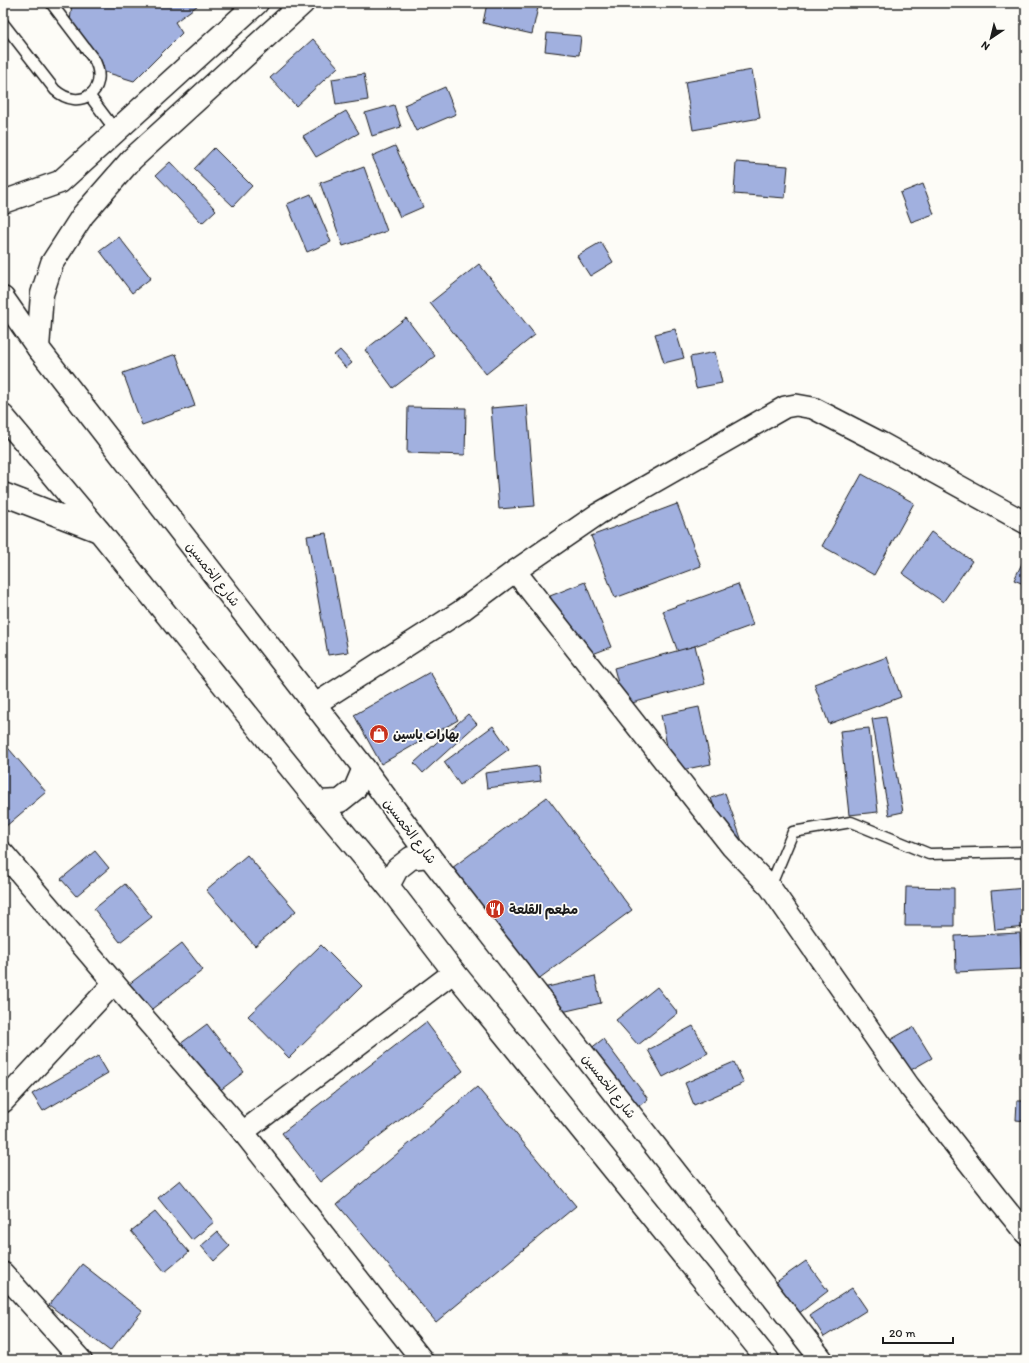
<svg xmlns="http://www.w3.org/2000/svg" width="1029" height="1363" viewBox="0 0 1029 1363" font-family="Itim,'Playpen Sans Arabic',sans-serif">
<rect width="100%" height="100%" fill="#fdfcf7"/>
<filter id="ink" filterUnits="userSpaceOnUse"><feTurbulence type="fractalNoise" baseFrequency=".025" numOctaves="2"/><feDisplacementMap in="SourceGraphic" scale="8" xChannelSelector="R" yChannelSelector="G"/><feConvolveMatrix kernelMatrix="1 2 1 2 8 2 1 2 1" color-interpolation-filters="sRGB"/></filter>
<g filter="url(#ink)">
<!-- building -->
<g fill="#a1b0df" stroke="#1c1c1c">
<path d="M 72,3 L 201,3 L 175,22 L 182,33 L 134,81 L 105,72 L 70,22 Z"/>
<path d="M 487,3 L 539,3 L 532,34 L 483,23 Z"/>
<path d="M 547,33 L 581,36 L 579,55 L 545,51 Z"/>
<path d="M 313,39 L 338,67 L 296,106 L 270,78 Z"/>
<path d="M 752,70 L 760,118 L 693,130 L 685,82 Z"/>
<path d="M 364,74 L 368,100 L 336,105 L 332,79 Z"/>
<path d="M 445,87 L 456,114 L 416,131 L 404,105 Z"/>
<path d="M 394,105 L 401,127 L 372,136 L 365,113 Z"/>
<path d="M 346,111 L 359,133 L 316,157 L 303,136 Z"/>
<path d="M 395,146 L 423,207 L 400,217 L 372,156 Z"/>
<path d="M 214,148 L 252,186 L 233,206 L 194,169 Z"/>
<path d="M 170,162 L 216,210 L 202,223 L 156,175 Z"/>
<path d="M 736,162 L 788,166 L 785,198 L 734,194 Z"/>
<path d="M 364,167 L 387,231 L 343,246 L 320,183 Z"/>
<path d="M 923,184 L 934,214 L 911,222 L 900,193 Z"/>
<path d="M 311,194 L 331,242 L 307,252 L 287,204 Z"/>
<path d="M 119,237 L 151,278 L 132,293 L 100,251 Z"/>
<path d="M 601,242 L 613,262 L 590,276 L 577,256 Z"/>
<path d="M 479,264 L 535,335 L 486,374 L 430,303 Z"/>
<path d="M 406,318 L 435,356 L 393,388 L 365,350 Z"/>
<path d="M 675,329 L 684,358 L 664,363 L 655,334 Z"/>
<path d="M 340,350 L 352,363 L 346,368 L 334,355 Z"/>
<path d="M 715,352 L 722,383 L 696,388 L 690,357 Z"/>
<path d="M 176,354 L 195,406 L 142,425 L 123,373 Z"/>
<path d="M 527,405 L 535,506 L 499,509 L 491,408 Z"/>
<path d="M 408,407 L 466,408 L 465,455 L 407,453 Z"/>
<path d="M 862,474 L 914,503 L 874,575 L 822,546 Z"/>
<path d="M 677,504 L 701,566 L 615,598 L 591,536 Z"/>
<path d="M 931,532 L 972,561 L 943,602 L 902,573 Z"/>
<path d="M 326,533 L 348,652 L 328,655 L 307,536 Z"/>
<path d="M 1026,555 L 1026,585 L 1014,580 Z"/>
<path d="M 585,582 L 611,647 L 577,660 L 550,596 Z"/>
<path d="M 738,584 L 753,625 L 678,652 L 663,611 Z"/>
<path d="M 695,646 L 705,684 L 624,705 L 614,668 Z"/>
<path d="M 887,657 L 901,697 L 829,724 L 814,684 Z"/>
<path d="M 430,672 L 458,720 L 381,764 L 354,715 Z"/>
<path d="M 699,707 L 711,764 L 672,772 L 661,715 Z"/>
<path d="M 468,714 L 477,724 L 423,773 L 414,763 Z"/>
<path d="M 886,717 L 903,812 L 889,815 L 872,719 Z"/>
<path d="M 493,726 L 509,749 L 460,785 L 444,762 Z"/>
<path d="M 869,728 L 878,812 L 849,815 L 840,731 Z"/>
<path d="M 3,742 L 46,792 L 5,827 L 3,824 Z"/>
<path d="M 539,766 L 541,781 L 487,788 L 485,773 Z"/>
<path d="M 725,793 L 748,858 L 734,863 L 711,798 Z"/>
<path d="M 547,797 L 632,910 L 537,980 L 452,868 Z"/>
<path d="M 95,851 L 109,868 L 76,896 L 61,879 Z"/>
<path d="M 247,855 L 296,911 L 255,946 L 206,890 Z"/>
<path d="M 125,884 L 152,917 L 120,942 L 94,909 Z"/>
<path d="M 906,887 L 954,888 L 954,926 L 905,926 Z"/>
<path d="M 1026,888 L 1026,927 L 995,930 L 991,891 Z"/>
<path d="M 1020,933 L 1022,969 L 956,972 L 955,936 Z"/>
<path d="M 182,943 L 203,970 L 148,1012 L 128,985 Z"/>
<path d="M 321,945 L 362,986 L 289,1058 L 248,1016 Z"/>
<path d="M 595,976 L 601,1003 L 549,1015 L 543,988 Z"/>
<path d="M 657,987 L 678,1013 L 638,1045 L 616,1020 Z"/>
<path d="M 426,1022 L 463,1071 L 320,1182 L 282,1133 Z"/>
<path d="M 207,1024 L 244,1072 L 218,1092 L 180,1044 Z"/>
<path d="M 693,1026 L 708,1053 L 663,1077 L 648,1050 Z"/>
<path d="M 913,1027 L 932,1058 L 909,1071 L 890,1040 Z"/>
<path d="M 603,1039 L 648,1099 L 635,1109 L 590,1049 Z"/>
<path d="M 98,1056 L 108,1073 L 43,1111 L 32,1094 Z"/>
<path d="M 734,1062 L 744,1083 L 694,1105 L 685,1083 Z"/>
<path d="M 477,1087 L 576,1206 L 436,1322 L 337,1204 Z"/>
<path d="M 1017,1101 L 1026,1101 L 1026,1121 L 1016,1120 Z"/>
<path d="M 180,1180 L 214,1222 L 192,1240 L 158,1198 Z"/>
<path d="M 155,1212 L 189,1252 L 165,1272 L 131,1231 Z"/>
<path d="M 217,1232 L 230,1246 L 214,1261 L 201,1246 Z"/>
<path d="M 806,1261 L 828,1291 L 798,1314 L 775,1283 Z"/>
<path d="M 82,1264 L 142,1311 L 110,1351 L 49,1305 Z"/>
<path d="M 852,1288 L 867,1310 L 824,1337 L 810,1315 Z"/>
</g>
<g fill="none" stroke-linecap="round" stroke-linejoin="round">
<!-- lane casing -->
<g stroke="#1c1c1c" stroke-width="13">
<g id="lane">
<path d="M 3,23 L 55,90 C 80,112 109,91 95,61 L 51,3"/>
<path d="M 89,95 L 116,131"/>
<path d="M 770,887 L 793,832 L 851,822 L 929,854 L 1026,852"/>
</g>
</g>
<!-- street casing -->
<g stroke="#1c1c1c" stroke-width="24">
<g id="street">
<path d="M 515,571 L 732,847 L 770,887 L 909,1086 L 996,1197 L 1026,1234"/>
<path d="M 314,705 L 461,611 L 515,571 L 598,514 L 785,407 L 796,405 L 813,408 L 881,443 L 1026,523"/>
<path d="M 3,853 L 114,983 L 243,1132 L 422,1360"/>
<path d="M 3,1102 L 114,983"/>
<path d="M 243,1132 L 454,972"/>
<path d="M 3,1273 L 81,1360"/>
</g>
</g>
<!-- secondary casing -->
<g stroke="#1c1c1c" stroke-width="25">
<g id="secondary">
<path d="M 3,202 L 60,182 L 257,3"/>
<path d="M 38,348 L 42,294 L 52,263 L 83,215 L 132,159 L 303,3"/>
</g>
</g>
<!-- primary casing -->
<g stroke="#1c1c1c" stroke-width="25">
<g id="primary">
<path d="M 3,298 L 38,348 L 364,768 L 429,856 L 822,1360"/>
<path d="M 3,416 L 100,532 L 318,802 L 388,886 L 454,972 L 768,1360"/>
<path d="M 3,494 L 99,531"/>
<path d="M 318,802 L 340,801 L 355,789 L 364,768"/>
<path d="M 388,886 L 397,869 L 411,858 L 429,856"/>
</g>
</g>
<!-- lane -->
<use href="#lane" stroke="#fdfcf7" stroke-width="10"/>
<!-- street -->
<use href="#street" stroke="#fdfcf7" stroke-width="21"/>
<!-- secondary -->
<use href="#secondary" stroke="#fdfcf7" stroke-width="22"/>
<!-- primary -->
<use href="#primary" stroke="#fdfcf7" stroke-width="22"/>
</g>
</g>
<!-- icons -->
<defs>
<g id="shop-disc" transform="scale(1)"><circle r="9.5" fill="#c8321e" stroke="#fdfcf7"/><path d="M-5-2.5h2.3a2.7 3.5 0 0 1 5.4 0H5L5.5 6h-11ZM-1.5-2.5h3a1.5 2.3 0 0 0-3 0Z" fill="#fff"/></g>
<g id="restaurant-disc" transform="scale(1)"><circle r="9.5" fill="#c8321e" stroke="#fdfcf7"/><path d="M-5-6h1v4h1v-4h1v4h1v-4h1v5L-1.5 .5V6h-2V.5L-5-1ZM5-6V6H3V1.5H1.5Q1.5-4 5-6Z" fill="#fff"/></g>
</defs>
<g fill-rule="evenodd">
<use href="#shop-disc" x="379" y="734"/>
<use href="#restaurant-disc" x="495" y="909"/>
</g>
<g text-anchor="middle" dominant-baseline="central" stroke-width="3.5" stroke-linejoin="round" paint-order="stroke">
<!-- street labels -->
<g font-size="13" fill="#1c1c1c" stroke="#fdfcf7">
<text transform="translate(213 574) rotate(52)">شارع الخمسين</text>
<text transform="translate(410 831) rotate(53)">شارع الخمسين</text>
<text transform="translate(609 1086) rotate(52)">شارع الخمسين</text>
</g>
<!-- poi labels -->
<g font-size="13" font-weight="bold" fill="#1c1c1c" stroke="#fdfcf7" text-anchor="start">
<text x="393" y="734">بهارات ياسين</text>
<text x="509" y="909">مطعم القلعة</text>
</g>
</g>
<!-- margin -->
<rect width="1029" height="1363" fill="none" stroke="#fdfcf7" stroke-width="16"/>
<rect x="8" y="8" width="1013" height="1347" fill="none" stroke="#1c1c1c" stroke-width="1.5" filter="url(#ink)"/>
<!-- north arrow -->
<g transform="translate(991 38) rotate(215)" stroke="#fdfcf7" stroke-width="3" paint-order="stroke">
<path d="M0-3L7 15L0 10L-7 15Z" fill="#1c1c1c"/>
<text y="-6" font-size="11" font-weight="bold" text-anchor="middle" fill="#1c1c1c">N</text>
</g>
<!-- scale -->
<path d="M883 1337v6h70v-6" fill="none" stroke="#1c1c1c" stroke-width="2"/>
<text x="889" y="1337" font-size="12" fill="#1c1c1c" stroke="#fdfcf7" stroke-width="3" paint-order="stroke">20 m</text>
</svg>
